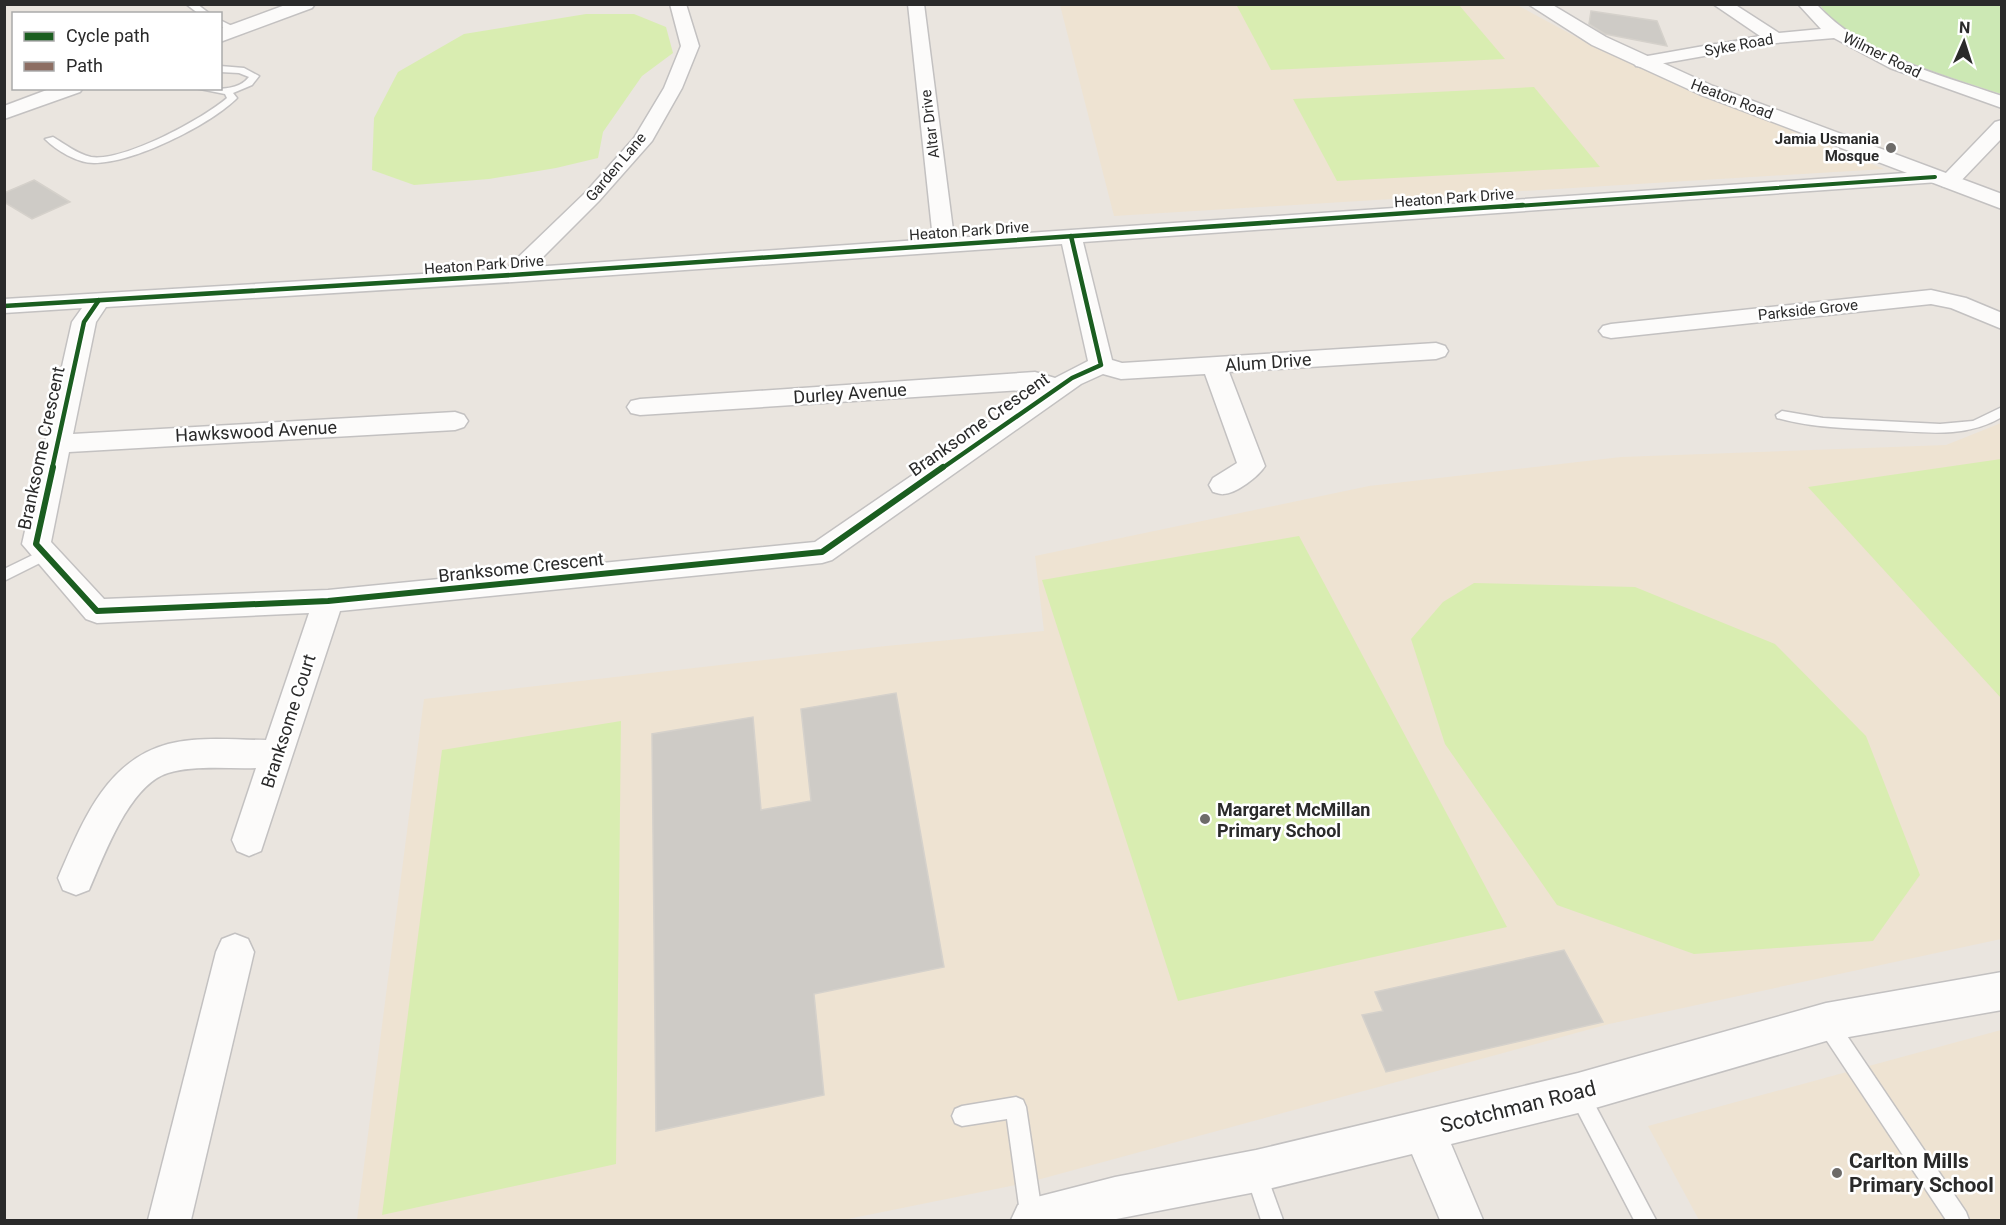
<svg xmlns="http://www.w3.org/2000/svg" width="2006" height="1225" viewBox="0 0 2006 1225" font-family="Roboto,sans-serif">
<rect width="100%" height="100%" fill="#eae5df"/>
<!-- education -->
<g fill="#eee3d2">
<path d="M 1060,5 L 1517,5 L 1602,51 L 1884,169 L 1114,216 Z"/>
<path d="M 2001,423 L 2001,939 L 1609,1024 L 1026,1183 L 843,1220 L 357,1220 L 424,699 L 886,646 L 1044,631 L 1035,556 L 1369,486 L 1621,457 L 1946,445 Z"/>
<path d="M 2001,1030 L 2001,1220 L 1699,1220 L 1648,1126 Z"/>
</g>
<!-- green -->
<path fill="#cce8b4" d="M 1820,5 L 2001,5 L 2001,94 C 1950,77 1851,49 1820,5 Z"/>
<!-- pitch -->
<g fill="#d9edb1">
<path d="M 1277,4 L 1459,5 L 1505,59 L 1271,70 L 1237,6 Z"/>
<path d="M 586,14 L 634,14 L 666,27 L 673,53 L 642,76 L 603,132 L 598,158 L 556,168 L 489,179 L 414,185 L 372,170 L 374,118 L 398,72 L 464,34 Z"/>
<path d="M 1534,87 L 1600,167 L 1337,181 L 1293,99 Z"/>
<path d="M 2001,459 L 2002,459 L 2001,698 L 1808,487 Z"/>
<path d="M 1299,536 L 1507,927 L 1178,1001 L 1042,580 Z"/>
<path d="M 1474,583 L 1635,587 L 1775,644 L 1866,736 L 1920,875 L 1873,941 L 1694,954 L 1557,905 L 1445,744 L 1411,639 L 1443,602 Z"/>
<path d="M 621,721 L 616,1164 L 382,1215 L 442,750 Z"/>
</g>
<!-- building -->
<g fill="#cecbc6" stroke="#d5d1cb" stroke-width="1.5">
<path d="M 1591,11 L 1657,21 L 1667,46 L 1605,34 L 1589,24 Z"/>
<path d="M 34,180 L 70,202 L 32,219 L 4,202 L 4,193 Z"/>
<path d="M 896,693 L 944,967 L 814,994 L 824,1095 L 656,1131 L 652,734 L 753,717 L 761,810 L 811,801 L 801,709 Z"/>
<path d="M 1564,950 L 1603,1022 L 1386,1072 L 1362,1015 L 1383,1011 L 1375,992 Z"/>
</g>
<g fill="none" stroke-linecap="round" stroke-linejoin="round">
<!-- service casing -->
<g stroke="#c3c1c1" stroke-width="3">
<g id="service">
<path d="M 186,4 L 197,4 L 210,14 L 199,14 Z"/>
<path d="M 220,20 L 238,29 L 239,31 L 232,33 L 220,26 Z"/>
<path d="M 220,66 L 244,68 L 259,76 L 252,85 L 233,93 L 237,98 L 235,100 C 207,126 134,163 94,163 C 77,163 56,150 45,139 L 53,137 C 65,144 77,154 91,157 C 123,162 203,119 227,98 L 225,94 L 195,88 C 212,88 237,93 249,77 L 239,73 L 220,72 Z"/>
<path d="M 2002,407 L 2002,417 C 1965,439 1924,432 1883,430 C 1847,428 1813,428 1777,418 L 1776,415 L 1782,411 L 1823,418 L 1940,424 L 1973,421 Z"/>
<path d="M 45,549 L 50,550 L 52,554 L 50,558 L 4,581 L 4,569 Z"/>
<path d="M 1826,1012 L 1833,1015 L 1966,1212 L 1969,1220 L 1946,1220 L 1819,1029 L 1816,1022 L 1819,1015 Z"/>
<path d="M 1578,1083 L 1585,1086 L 1656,1220 L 1634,1220 L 1568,1093 L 1571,1086 Z"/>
<path d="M 1016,1097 L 1023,1100 L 1026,1107 L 1043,1220 L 1021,1220 L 1007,1119 L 962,1126 L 955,1123 L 952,1116 L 955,1109 L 962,1106 Z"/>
<path d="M 1256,1161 L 1263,1165 L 1283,1220 L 1261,1220 L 1245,1172 L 1249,1165 Z"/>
</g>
</g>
<!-- pedestrian casing -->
<g stroke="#c3c1c1" stroke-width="4">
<path id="pedestrian" d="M 1749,39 L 1756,43 L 1754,46 L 1715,53 L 1708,49 L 1715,45 Z"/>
</g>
<!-- minor casing -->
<g stroke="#c3c1c1" stroke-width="3">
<g id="minor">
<path d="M 670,4 L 686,4 L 699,46 L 682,88 L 652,141 L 599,201 L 533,267 L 933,239 L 908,4 L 924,4 L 954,238 L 1935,171 L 1944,175 L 1995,122 L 2002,120 L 2002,138 L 1956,186 L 1949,188 L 1942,186 L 1939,182 L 1083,242 L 1112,360 L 1122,363 L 1436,343 L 1445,346 L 1448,351 L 1445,356 L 1436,359 L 1229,372 L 1265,466 C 1259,476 1236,494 1223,494 C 1222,495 1214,492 1213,492 L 1209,485 L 1213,478 L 1237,463 L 1205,374 L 1121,379 L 1103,374 L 1081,384 L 832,560 L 822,563 L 340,611 L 261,851 L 249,856 L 237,851 L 232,840 L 256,768 C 228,769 195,765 168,773 C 129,785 104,856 89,890 L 76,895 L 63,890 L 58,878 C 82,823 105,761 168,744 C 199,736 235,740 266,740 L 309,613 L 97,623 L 86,619 L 22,544 L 72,322 L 82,308 L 4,313 L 4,299 L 506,269 L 585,193 L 634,138 L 664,88 L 681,46 ZM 1062,244 L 1088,361 L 1055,378 L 1035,372 L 640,399 L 631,401 L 627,407 L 631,413 L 640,415 L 1038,389 L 815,542 L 328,590 L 104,599 L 51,542 L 69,452 L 455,430 L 464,427 L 468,421 L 464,415 L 455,412 L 73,434 L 96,322 L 106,307 L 512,282 Z"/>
<path d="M 1713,4 L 1734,4 L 1779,33 L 1821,29 L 1798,4 L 1816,4 C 1864,56 1937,74 2002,96 L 2002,108 L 1890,68 L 1834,38 L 1776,43 L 1749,48 L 1743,47 L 1740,43 L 1743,39 L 1760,36 Z"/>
<path d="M 1715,44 L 1721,45 L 1724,49 L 1721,53 L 1642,67 L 1636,66 L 1633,62 L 1636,58 L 1642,57 Z"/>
<path d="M 1931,290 L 1966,298 L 2002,313 L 2002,329 L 1951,308 L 1931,304 L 1611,338 L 1603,336 L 1599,331 L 1603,326 L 1611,324 Z"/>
<path d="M 235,934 L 248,939 L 254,952 L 191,1220 L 148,1220 L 216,952 L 222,939 Z"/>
<path d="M 2002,972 L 2002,1010 L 1826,1041 L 1578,1113 L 1451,1144 L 1483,1220 L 1440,1220 L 1412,1154 L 1256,1192 L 1111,1220 L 1011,1220 L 1018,1205 L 1033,1198 L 1115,1177 L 1256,1150 L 1578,1073 L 1826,1003 Z"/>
</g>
</g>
<!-- tertiary casing -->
<g stroke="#c3c1c1" stroke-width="3">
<g id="tertiary">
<path d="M 288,4 L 315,4 L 312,8 L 220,42 L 220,29 Z"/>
<path d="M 1528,4 L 1551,4 L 1606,37 L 1713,86 L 2002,194 L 2002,209 L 1699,94 L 1592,45 Z"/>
<path d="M 52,88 L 83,88 L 80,92 L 4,119 L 4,106 Z"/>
</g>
</g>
<!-- service -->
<use href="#service" fill="#fcfbfa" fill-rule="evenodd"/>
<!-- pedestrian -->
<use href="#pedestrian" fill="#fcfbfa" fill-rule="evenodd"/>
<!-- minor -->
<use href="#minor" fill="#fcfbfa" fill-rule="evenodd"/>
<!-- tertiary -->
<use href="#tertiary" fill="#fcfbfa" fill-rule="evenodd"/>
<!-- quiet -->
<path stroke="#8d6e63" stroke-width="3" stroke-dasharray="5 3" stroke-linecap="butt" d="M 1715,49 L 1749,43"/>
<!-- cycleway-far2 casing -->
<g stroke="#fff" stroke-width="6">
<path id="cycleway-far2" d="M 1501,207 L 1935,177"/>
</g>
<!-- cycleway-far1 casing -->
<g stroke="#fff" stroke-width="8">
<g id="cycleway-far1">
<path d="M 4,306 L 512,275 L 1523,205"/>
<path d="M 52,469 L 84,322 L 99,300"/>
<path d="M 941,469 L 1072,378 L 1101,365 L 1071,236"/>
</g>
</g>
<!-- cycleway casing -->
<g stroke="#fff" stroke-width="10">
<path id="cycleway" d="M 53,467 L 36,544 L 97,611 L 328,601 L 822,552 L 943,467"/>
</g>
<!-- cycleway-far2 -->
<use href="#cycleway-far2" stroke="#1b5e20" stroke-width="4"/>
<!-- cycleway-far1 -->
<use href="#cycleway-far1" stroke="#1b5e20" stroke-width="4.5"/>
<!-- cycleway -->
<use href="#cycleway" stroke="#1b5e20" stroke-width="6"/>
</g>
<!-- markers -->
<g fill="#6d6b69" stroke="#fff" stroke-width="2">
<circle cx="1891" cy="148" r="6"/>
<circle cx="1205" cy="819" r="6"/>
<circle cx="1837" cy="1173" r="6"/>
</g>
<g text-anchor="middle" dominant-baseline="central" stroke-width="5" stroke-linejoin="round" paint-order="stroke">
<!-- far-street labels -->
<g font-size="15" fill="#2a2a2a" stroke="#fff">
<text transform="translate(1739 45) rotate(-10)">Syke Road</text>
<text transform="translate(1882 55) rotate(26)">Wilmer Road</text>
<text transform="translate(1732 99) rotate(21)">Heaton Road</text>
<text transform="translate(930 124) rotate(-97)">Altar Drive</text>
<text transform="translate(616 167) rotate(-50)">Garden Lane</text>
<text transform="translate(1454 198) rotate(-4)">Heaton Park Drive</text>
<text transform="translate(969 231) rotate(-4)">Heaton Park Drive</text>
<text transform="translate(484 265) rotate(-4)">Heaton Park Drive</text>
<text transform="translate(1808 310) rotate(-6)">Parkside Grove</text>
</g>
<!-- far-poi labels -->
<g font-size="15" font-weight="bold" fill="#2a2a2a" stroke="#fff" text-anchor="end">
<text x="1879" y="139">Jamia Usmania<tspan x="1879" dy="17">Mosque</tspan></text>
</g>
<!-- street labels -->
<g font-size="18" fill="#2a2a2a" stroke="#fff">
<text transform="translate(1268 362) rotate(-4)">Alum Drive</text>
<text transform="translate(850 393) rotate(-4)">Durley Avenue</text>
<text transform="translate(979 424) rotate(-35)">Branksome Crescent</text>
<text transform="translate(256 431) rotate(-3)">Hawkswood Avenue</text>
<text transform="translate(41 448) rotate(-78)">Branksome Crescent</text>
<text transform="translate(521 567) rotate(-6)">Branksome Crescent</text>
<text transform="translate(288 721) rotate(-72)">Branksome Court</text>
</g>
<!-- poi labels -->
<g font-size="18" font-weight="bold" fill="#2a2a2a" stroke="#fff" text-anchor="start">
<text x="1217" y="809">Margaret McMillan<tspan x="1217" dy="21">Primary School</tspan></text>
</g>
<!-- near-street labels -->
<g font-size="21" fill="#2a2a2a" stroke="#fff">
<text transform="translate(1518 1107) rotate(-14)">Scotchman Road</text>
</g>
<!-- near-poi labels -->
<g font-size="21" font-weight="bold" fill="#2a2a2a" stroke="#fff" text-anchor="start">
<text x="1849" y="1161">Carlton Mills<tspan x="1849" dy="24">Primary School</tspan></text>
</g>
</g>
<!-- border -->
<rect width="2006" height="1225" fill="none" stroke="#2a2a2a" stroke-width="12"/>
<!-- legend -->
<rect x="12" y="12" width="210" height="78" fill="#ffffff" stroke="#aaaaaa" stroke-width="1.5"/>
<rect x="24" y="32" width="30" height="9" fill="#1b5e20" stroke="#aaaaaa" stroke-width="1.5"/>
<text x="66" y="42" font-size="18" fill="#2a2a2a">Cycle path</text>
<rect x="24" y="62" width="30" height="9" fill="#8d6e63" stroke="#aaaaaa" stroke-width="1.5"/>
<text x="66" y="72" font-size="18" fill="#2a2a2a">Path</text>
<!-- north arrow -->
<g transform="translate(1964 42) rotate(3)" stroke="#ffffff" stroke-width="4.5" paint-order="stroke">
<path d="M0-4.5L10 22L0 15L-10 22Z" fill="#2a2a2a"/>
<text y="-9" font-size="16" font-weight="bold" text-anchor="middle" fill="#2a2a2a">N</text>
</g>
</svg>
